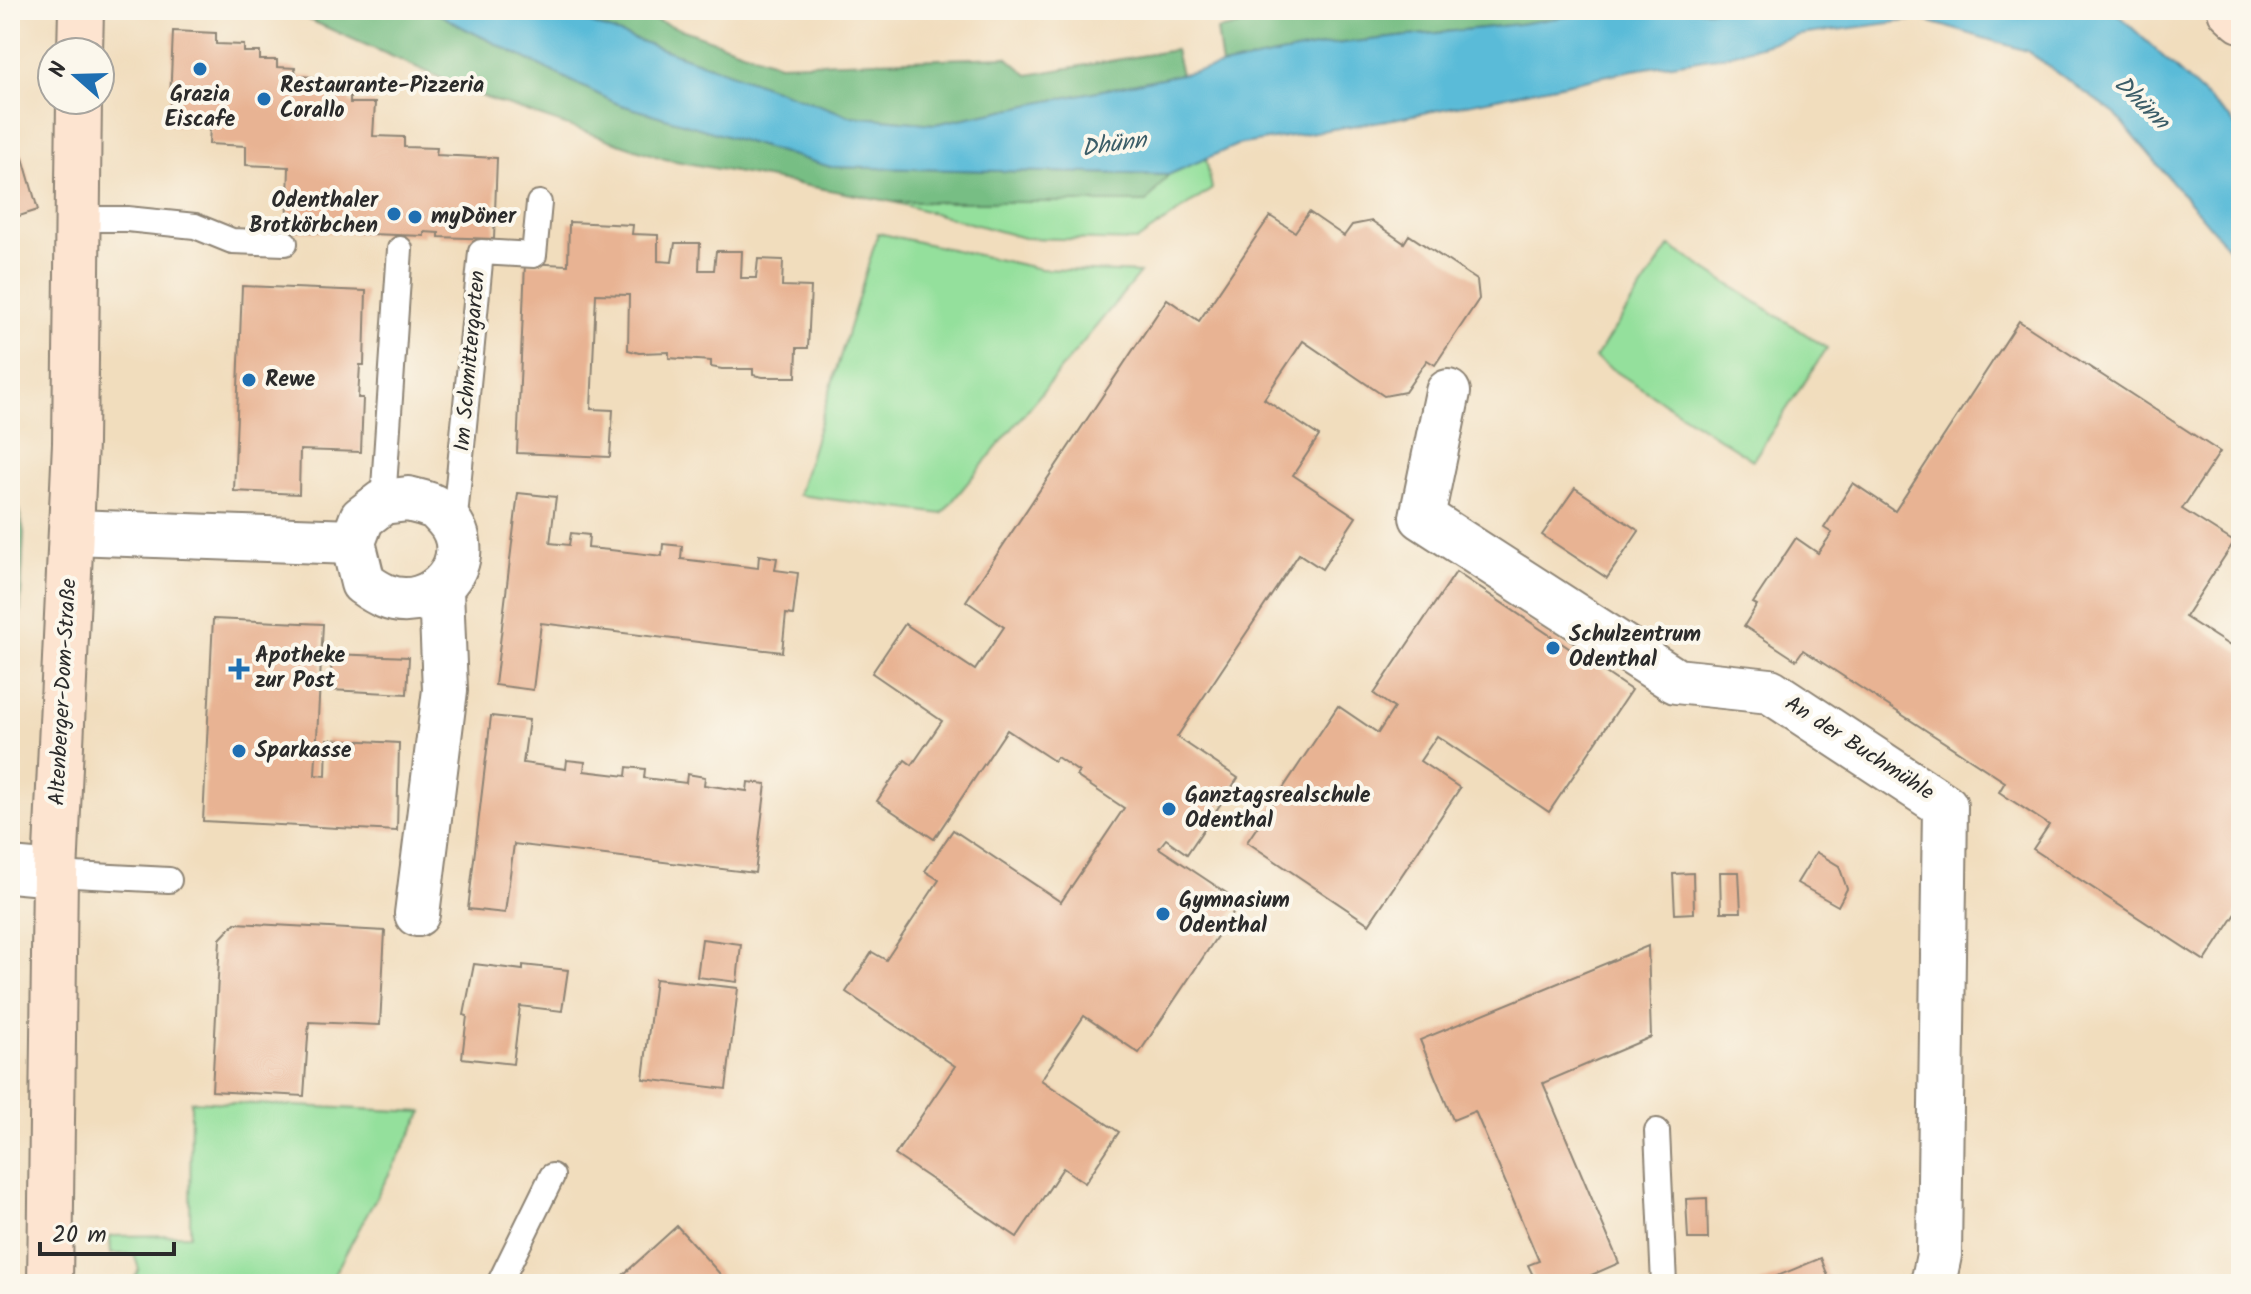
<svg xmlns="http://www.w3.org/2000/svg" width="2251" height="1294" viewBox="0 0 2251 1294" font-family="Kalam,sans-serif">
<rect width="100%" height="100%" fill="#fbf7ec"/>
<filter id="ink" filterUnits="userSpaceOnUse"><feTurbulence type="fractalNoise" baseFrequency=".0125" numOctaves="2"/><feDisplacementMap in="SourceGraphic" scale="16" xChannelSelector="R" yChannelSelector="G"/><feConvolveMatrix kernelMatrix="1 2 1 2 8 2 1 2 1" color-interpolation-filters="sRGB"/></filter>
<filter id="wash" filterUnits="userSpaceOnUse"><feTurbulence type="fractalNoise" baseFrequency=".006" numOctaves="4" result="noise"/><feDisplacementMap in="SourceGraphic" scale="32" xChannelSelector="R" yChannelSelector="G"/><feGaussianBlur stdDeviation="1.8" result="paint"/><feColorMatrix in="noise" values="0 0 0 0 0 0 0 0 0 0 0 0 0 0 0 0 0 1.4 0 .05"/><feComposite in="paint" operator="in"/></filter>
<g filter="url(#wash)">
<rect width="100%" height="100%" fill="#f1ddbd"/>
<!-- green -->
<g fill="#94e09c" stroke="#608664" stroke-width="2">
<path d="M 1206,158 L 1212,189 L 1136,241 L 1024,238 L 893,202 L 1146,202 L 1168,175 Z"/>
<path d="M 878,233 L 1041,269 L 1140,273 L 942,514 L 798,495 Z"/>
<path d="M 1670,246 L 1827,348 L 1753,460 L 1595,358 Z"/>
<path d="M 191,1101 L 423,1112 L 329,1284 L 131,1284 L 139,1269 L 134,1254 L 111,1254 L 110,1236 L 190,1235 Z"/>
</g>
<!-- forest -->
<g fill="#77be84" stroke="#517458" stroke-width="2">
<path d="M 287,10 L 432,10 L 464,28 L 618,104 L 831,167 L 1168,175 L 1147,202 L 893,202 L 665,159 L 486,98 Z"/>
<path d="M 553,10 L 627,10 L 779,64 L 1007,57 L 1028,75 L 1175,50 L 1181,74 L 935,124 L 850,116 Z"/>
<path d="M 1318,10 L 1608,10 L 1519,24 L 1325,45 L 1222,66 L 1217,30 Z"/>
<path d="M 10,474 L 24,532 L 10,830 Z"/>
</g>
<!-- water -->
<path fill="#5abbd8" stroke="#427382" stroke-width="2" d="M 432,10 L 553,10 L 850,116 L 935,124 L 1325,45 L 1519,24 L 1608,10 L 2113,10 L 2229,118 L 2241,134 L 2241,263 L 2115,114 L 2027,51 L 1920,19 L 1799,35 L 1724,56 L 1633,70 L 1399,118 L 1237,145 L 1168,175 L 831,167 L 618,104 L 464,28 Z"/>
<g id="blocks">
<!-- building -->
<g fill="#e8b393">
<path d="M 173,31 L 216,33 L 216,44 L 244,45 L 244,52 L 260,52 L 260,60 L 277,60 L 277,67 L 295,68 L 296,76 L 314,77 L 313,91 L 350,93 L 350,103 L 375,103 L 373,136 L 404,137 L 404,147 L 437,148 L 436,155 L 497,158 L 494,239 L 439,237 L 439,233 L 424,232 L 424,236 L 287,231 L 289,167 L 246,165 L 246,146 L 209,144 L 210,127 L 169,125 Z"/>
<path d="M 10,113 L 38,210 L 10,219 Z"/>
<path d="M 1309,212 L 1344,236 L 1352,225 L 1372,221 L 1404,243 L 1409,235 L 1477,280 L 1479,299 L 1435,365 L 1427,360 L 1405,392 L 1384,396 L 1303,341 L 1264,399 L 1319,436 L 1293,475 L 1356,517 L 1322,569 L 1299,554 L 1177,737 L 1238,778 L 1187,854 L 1166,839 L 1159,848 L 1240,902 L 1139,1053 L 1084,1016 L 1041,1080 L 1119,1132 L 1085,1183 L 1063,1168 L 1017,1237 L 895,1155 L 955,1066 L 846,992 L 872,952 L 886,960 L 939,880 L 925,871 L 953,830 L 1061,902 L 1124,808 L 1076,776 L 1079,772 L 1057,757 L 1054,761 L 1007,730 L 934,839 L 877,801 L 905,760 L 912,765 L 942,721 L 872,673 L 905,624 L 975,670 L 1004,627 L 966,601 L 1167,299 L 1199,321 L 1270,216 L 1295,232 Z"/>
<path d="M 569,222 L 633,225 L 632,234 L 658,235 L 658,261 L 672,262 L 675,243 L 700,243 L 699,270 L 714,270 L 716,251 L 742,251 L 741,278 L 756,278 L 758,259 L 783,260 L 782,286 L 811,287 L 808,348 L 797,348 L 796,377 L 763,377 L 753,375 L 753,369 L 722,369 L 711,367 L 711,361 L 669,358 L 669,352 L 639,353 L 628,350 L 629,295 L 596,294 L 591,409 L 613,410 L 610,457 L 517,453 L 525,263 L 568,265 Z"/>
<path d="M 242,286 L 366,291 L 364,365 L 360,365 L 358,398 L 363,398 L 361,452 L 300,450 L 299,494 L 234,491 Z"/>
<path d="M 2019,321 L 2220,452 L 2182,509 L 2234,542 L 2185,617 L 2241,653 L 2241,906 L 2205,961 L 2033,849 L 2049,825 L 1999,792 L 2005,782 L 1803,650 L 1796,660 L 1744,626 L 1757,605 L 1753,603 L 1796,538 L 1818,553 L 1832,533 L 1824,528 L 1853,483 L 1895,511 Z"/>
<path d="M 1575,488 L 1639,531 L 1607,578 L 1542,535 Z"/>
<path d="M 518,493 L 556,497 L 550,543 L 569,545 L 571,533 L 589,535 L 588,548 L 610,550 L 662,556 L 663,544 L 682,546 L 681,559 L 758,568 L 759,555 L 777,558 L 775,570 L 798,573 L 793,615 L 786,614 L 782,652 L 541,623 L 533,690 L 495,685 Z"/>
<path d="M 1456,572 L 1631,690 L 1549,812 L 1437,736 L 1420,761 L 1460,788 L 1369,924 L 1247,842 L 1338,706 L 1378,733 L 1394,708 L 1374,694 Z"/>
<path d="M 213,619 L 323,624 L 315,775 L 326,776 L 327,739 L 399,743 L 397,831 L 203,821 Z"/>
<path d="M 332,654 L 409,657 L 407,694 L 330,690 Z"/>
<path d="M 491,716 L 529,720 L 523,763 L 566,769 L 567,760 L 585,762 L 584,771 L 626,776 L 627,767 L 645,769 L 644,778 L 686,783 L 687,774 L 705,777 L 704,785 L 747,791 L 748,782 L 766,784 L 755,873 L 514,844 L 505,913 L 468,909 Z"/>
<path d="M 1816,852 L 1839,866 L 1847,889 L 1838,906 L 1797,883 Z"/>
<path d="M 1720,872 L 1739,872 L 1741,912 L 1721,912 Z"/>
<path d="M 1693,873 L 1694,913 L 1675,914 L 1673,874 Z"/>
<path d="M 235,923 L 385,931 L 380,1025 L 309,1022 L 304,1096 L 212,1091 L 220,939 Z"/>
<path d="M 702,939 L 741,944 L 737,982 L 697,977 Z"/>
<path d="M 1648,946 L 1651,1037 L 1543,1083 L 1619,1263 L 1571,1284 L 1537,1284 L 1528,1265 L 1539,1261 L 1475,1111 L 1453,1120 L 1420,1040 Z"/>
<path d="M 474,964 L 523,970 L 523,965 L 568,970 L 562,1011 L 520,1006 L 513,1064 L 462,1058 L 467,1016 L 464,1015 Z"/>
<path d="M 655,979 L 738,988 L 726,1089 L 643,1079 Z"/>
<path d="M 1707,1198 L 1708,1239 L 1688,1239 L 1686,1199 Z"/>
<path d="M 677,1226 L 729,1284 L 613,1284 Z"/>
<path d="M 1821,1258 L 1831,1284 L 1758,1284 Z"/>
</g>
</g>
</g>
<g filter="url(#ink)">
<use href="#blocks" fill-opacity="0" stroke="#8e8474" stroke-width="2"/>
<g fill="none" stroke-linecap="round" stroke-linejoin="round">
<!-- lane casing -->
<g stroke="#8e8474" stroke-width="28">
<g id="lane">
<path d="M 76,219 L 127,219 L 195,226 L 232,241 L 285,243"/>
<path d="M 383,502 L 400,249"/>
<path d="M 454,527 L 481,252 L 534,255 L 539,203"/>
<path d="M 55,874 L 169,880"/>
<path d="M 1657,1131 L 1664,1284"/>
<path d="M 499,1284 L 552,1176"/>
</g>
</g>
<!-- street casing -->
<g stroke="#8e8474" stroke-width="48">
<g id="street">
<path d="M 1448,392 L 1422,517 L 1676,681 L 1770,691 L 1945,806 L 1939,1255 L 1933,1284"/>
<path d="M 408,499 C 416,501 425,503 432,506 C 438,508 442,514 446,518 C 482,558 433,616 385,596 C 377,593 370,588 363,583 L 353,542 L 362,518 L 383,502 Z"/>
<path d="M 72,532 L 353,542"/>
<path d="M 10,870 L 55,874"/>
<path d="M 417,914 L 445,690 L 441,590"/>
</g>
</g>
<!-- secondary casing -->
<g stroke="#8e8474" stroke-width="48">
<g id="secondary">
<path d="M 2230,10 L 2241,20"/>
<path d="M 80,52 L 81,10"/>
<path d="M 50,1284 L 55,874 L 75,443 L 79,100"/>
</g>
</g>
<!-- lane -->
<use href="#lane" stroke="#fff" stroke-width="24"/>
<!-- street -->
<use href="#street" stroke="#fff" stroke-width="44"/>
<!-- secondary -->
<use href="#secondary" stroke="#fde4d0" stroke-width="44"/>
</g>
</g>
<!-- markers -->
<g fill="#1f6fb2" stroke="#fbf7ec" stroke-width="3">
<circle cx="200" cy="69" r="8"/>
<circle cx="264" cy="99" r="8"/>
<circle cx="394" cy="214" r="8"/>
<circle cx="415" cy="217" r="8"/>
<circle cx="249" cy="380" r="8"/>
<circle cx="1553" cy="648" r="8"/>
<path d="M235 657h8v8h8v8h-8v8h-8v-8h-8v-8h8z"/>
<circle cx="239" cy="751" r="8"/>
<circle cx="1169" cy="809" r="8"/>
<circle cx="1163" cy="914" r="8"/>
</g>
<g text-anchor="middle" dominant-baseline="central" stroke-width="8" stroke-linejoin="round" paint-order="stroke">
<!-- poi labels -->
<g font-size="22" font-weight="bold" fill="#2b2b2b" stroke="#fbf7ec" text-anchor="start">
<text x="280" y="86">Restaurante-Pizzeria<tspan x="280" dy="25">Corallo</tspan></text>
<text x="200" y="95" text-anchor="middle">Grazia<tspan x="200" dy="25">Eiscafe</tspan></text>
<text x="378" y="201" text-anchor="end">Odenthaler<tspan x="378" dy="25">Brotkörbchen</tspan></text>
<text x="431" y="217">myDöner</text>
<text x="265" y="380">Rewe</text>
<text x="1569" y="635">Schulzentrum<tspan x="1569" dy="25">Odenthal</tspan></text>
<text x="255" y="656">Apotheke<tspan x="255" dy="25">zur Post</tspan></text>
<text x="255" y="751">Sparkasse</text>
<text x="1185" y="796">Ganztagsrealschule<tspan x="1185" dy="25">Odenthal</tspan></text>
<text x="1179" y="901">Gymnasium<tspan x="1179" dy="25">Odenthal</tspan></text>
</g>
<!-- street labels -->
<g font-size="22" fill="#2b2b2b" stroke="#fbf7ec">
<text transform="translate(471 361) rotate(-85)">Im Schmittergarten</text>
<text transform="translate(64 692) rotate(-87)">Altenberger-Dom-Straße</text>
<text transform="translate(1859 749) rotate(33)">An der Buchmühle</text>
</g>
<!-- water labels -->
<g font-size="24" font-style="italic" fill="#3b5d68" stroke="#fbf7ec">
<text transform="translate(2141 103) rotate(44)">Dhünn</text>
<text transform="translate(1114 145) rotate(-8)">Dhünn</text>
</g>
</g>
<!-- margin -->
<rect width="2251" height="1294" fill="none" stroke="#fbf7ec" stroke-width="40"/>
<!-- north arrow -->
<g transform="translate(76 76) rotate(290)"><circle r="38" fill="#fbf7ec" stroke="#a8a59f" stroke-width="2"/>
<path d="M0-6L14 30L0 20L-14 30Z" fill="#1f6fb2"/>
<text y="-12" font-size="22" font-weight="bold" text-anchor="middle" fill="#2b2b2b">N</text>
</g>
<!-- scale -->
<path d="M40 1242v12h134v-12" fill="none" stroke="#2b2b2b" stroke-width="4"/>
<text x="52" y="1242" font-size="24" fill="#2b2b2b" stroke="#fbf7ec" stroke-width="6" paint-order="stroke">20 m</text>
</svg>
